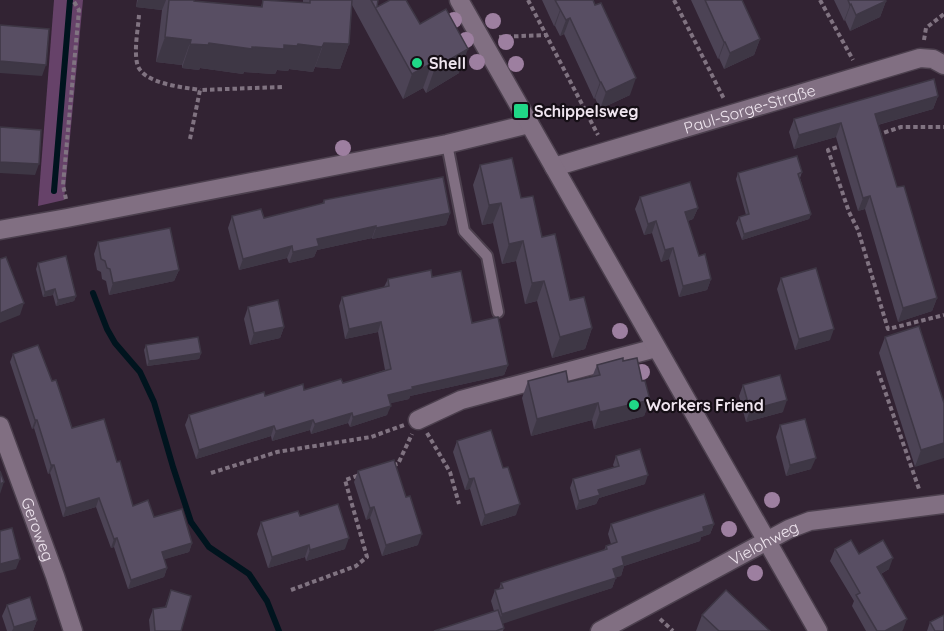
<svg xmlns="http://www.w3.org/2000/svg" width="944" height="631" viewBox="0 0 944 631" font-family="Quicksand,sans-serif">
<rect width="100%" height="100%" fill="#322333"/>
<!-- green -->
<path fill="#664269" d="M 54,0 L 83,0 L 64,200 L 38,206 Z"/>
<g fill="none" stroke-linecap="round" stroke-linejoin="round">
<!-- stream -->
<g stroke="#00141e" stroke-width="6">
<path d="M 54,191 L 70,0"/>
<path d="M 93,293 L 107,329 L 115,343 L 140,372 L 154,402 L 173,467 L 191,522 L 209,547 L 249,574 L 267,601 L 279,631"/>
</g>
<!-- lane casing -->
<g stroke="#4c404e" stroke-width="14">
<path id="lane" d="M 447,144 L 464,231 L 487,256 L 498,312"/>
</g>
<!-- street casing -->
<g stroke="#4c404e" stroke-width="21">
<g id="street">
<path id="s1" d="M 554,167 L 920,58 L 933,59 L 944,65"/>
<path d="M 0,230 L 67,218 L 447,144 L 529,124"/>
<path d="M 418,420 L 461,400 L 656,348"/>
<path id="s2" d="M 0,426 L 55,576 L 73,631"/>
<path id="s3" d="M 600,631 L 789,529 L 810,521 L 944,504"/>
</g>
</g>
<!-- secondary casing -->
<g stroke="#4c404e" stroke-width="21">
<path id="secondary" d="M 459,0 L 818,631"/>
</g>
<!-- path -->
<g stroke="#807381" stroke-width="4" stroke-dasharray="4.5 3" stroke-linecap="butt">
<path d="M 528,0 L 598,135"/>
<path d="M 674,0 L 724,99"/>
<path d="M 820,0 L 853,60"/>
<path d="M 139,15 C 138,30 134,48 137,63 C 141,84 183,87 200,90"/>
<path d="M 499,37 L 546,35"/>
<path d="M 924,40 L 926,28 L 944,14"/>
<path d="M 877,135 L 901,127 L 944,127"/>
<path d="M 190,139 L 200,90 L 282,87"/>
<path d="M 844,145 L 828,150 L 849,212 L 858,230 L 888,329 L 944,315"/>
<path d="M 66,199 L 63,185 L 79,10 L 73,0"/>
<path d="M 878,371 L 919,489"/>
<path d="M 427,433 L 450,472 L 459,504"/>
<path d="M 393,465 L 398,464 L 412,434"/>
<path d="M 211,473 L 277,452 L 371,437 L 404,425"/>
<path d="M 291,590 L 356,566 L 367,557 L 345,480 L 360,475"/>
<path d="M 660,619 L 673,631"/>
</g>
<!-- lane -->
<use href="#lane" stroke="#816f82" stroke-width="10"/>
<!-- street -->
<use href="#street" stroke="#816f82" stroke-width="18"/>
<!-- secondary -->
<use href="#secondary" stroke="#816f82" stroke-width="18"/>
</g>
<!-- trees -->
<g fill="#9d7fa0">
<circle cx="454" cy="20" r="8"/>
<circle cx="493" cy="21" r="8"/>
<circle cx="466" cy="40" r="8"/>
<circle cx="506" cy="42" r="8"/>
<circle cx="477" cy="62" r="8"/>
<circle cx="516" cy="64" r="8"/>
<circle cx="343" cy="148" r="8"/>
<circle cx="620" cy="331" r="8"/>
<circle cx="642" cy="372" r="8"/>
<circle cx="772" cy="500" r="8"/>
<circle cx="729" cy="529" r="8"/>
<circle cx="755" cy="573" r="8"/>
</g>
<!-- wall -->
<g fill="#4c4355">
<path d="M 137,0 L 194,0 L 194,1 L 261,7 L 263,0 L 303,3 L 303,0 L 378,0 L 377,7 L 420,24 L 459,73 L 426,93 L 423,88 L 403,99 L 352,5 L 349,44 L 340,69 L 315,67 L 313,72 L 289,69 L 288,71 L 277,70 L 275,74 L 244,72 L 243,74 L 200,68 L 199,70 L 182,68 L 182,65 L 156,62 L 162,10 L 136,7 Z"/>
<path d="M 542,0 L 593,0 L 630,95 L 600,109 L 595,98 L 594,99 L 564,34 L 560,36 L 555,26 L 554,26 Z"/>
<path d="M 691,0 L 742,0 L 760,39 L 754,55 L 724,69 L 719,58 L 718,59 Z"/>
<path d="M 834,0 L 885,0 L 886,1 L 880,17 L 850,31 L 845,20 L 844,21 Z"/>
<path d="M 938,96 L 933,109 L 878,125 L 897,187 L 937,298 L 932,311 L 898,322 L 865,209 L 858,211 L 836,137 L 794,149 L 789,132 L 794,119 Z"/>
<path d="M 480,165 L 521,198 L 542,237 L 570,300 L 592,328 L 585,349 L 552,358 L 537,301 L 525,304 L 516,261 L 502,264 L 493,223 L 482,225 L 473,185 Z"/>
<path d="M 802,172 L 800,178 L 811,214 L 809,219 L 742,240 L 736,223 L 739,217 L 746,215 L 736,179 L 738,173 Z"/>
<path d="M 640,197 L 698,208 L 693,219 L 688,221 L 699,256 L 711,279 L 707,290 L 679,297 L 669,259 L 661,262 L 652,233 L 644,235 L 635,209 Z"/>
<path d="M 324,200 L 450,213 L 446,225 L 372,239 L 372,238 L 317,250 L 314,257 L 289,263 L 287,258 L 239,270 L 228,228 L 232,216 L 264,218 L 322,204 Z"/>
<path d="M 98,242 L 179,270 L 174,281 L 109,295 L 106,281 L 102,279 L 101,272 L 97,270 L 94,254 Z"/>
<path d="M 38,263 L 76,296 L 74,301 L 56,306 L 53,295 L 43,297 L 36,269 Z"/>
<path d="M 432,277 L 508,365 L 504,375 L 410,396 L 409,399 L 390,403 L 387,415 L 350,427 L 348,423 L 311,434 L 310,430 L 272,441 L 271,436 L 196,459 L 185,425 L 189,415 L 265,396 L 343,383 L 385,370 L 378,332 L 345,339 L 339,306 L 342,297 L 384,287 L 388,279 Z"/>
<path d="M 781,278 L 830,340 L 795,350 L 777,289 Z"/>
<path d="M 248,307 L 284,327 L 280,338 L 250,345 L 244,319 Z"/>
<path d="M 885,337 L 944,403 L 915,467 L 879,353 Z"/>
<path d="M 146,345 L 201,353 L 199,359 L 147,366 L 144,350 Z"/>
<path d="M 13,354 L 52,381 L 72,428 L 117,462 L 133,506 L 154,517 L 192,543 L 189,552 L 164,559 L 167,568 L 164,577 L 128,589 L 114,547 L 111,548 L 96,507 L 63,517 L 50,473 L 48,474 L 34,428 L 32,429 L 10,362 Z"/>
<path d="M 623,361 L 642,381 L 650,400 L 644,416 L 594,429 L 592,420 L 531,436 L 522,398 L 528,381 L 568,382 L 592,377 L 597,365 Z"/>
<path d="M 743,385 L 783,412 L 746,422 L 739,396 Z"/>
<path d="M 780,425 L 811,469 L 786,476 L 776,437 Z"/>
<path d="M 457,441 L 516,515 L 481,526 L 470,489 L 465,490 L 453,452 Z"/>
<path d="M 616,456 L 645,484 L 599,498 L 596,504 L 576,510 L 570,488 L 573,479 L 614,467 L 613,465 Z"/>
<path d="M 358,471 L 418,545 L 382,556 L 370,518 L 366,520 L 354,482 Z"/>
<path d="M 300,516 L 345,549 L 306,561 L 305,557 L 268,568 L 257,534 L 261,522 Z"/>
<path d="M 611,524 L 714,524 L 710,534 L 701,537 L 700,541 L 624,566 L 621,576 L 616,577 L 612,588 L 502,623 L 504,628 L 503,631 L 434,631 L 494,611 L 491,601 L 495,590 L 499,589 L 501,583 L 604,550 L 606,546 L 611,544 L 608,534 Z"/>
<path d="M 835,549 L 859,554 L 889,569 L 881,574 L 903,630 L 901,631 L 866,631 L 852,606 L 854,601 L 830,561 Z"/>
<path d="M 171,590 L 181,631 L 150,631 L 149,620 L 153,609 L 165,607 Z"/>
<path d="M 7,605 L 37,620 L 33,631 L 7,631 L 2,616 Z"/>
<path d="M 702,615 L 770,631 L 696,631 Z"/>
<path d="M 930,622 L 944,631 L 927,631 Z"/>
</g>
<!-- shaded-wall -->
<g fill="#3e3745">
<path d="M 138,0 L 166,0 L 162,10 L 136,7 Z"/>
<path d="M 886,1 L 880,17 L 850,31 L 856,15 Z"/>
<path d="M 851,4 L 845,20 L 844,21 L 850,5 Z"/>
<path d="M 561,9 L 555,26 L 554,26 L 560,10 Z"/>
<path d="M 570,18 L 564,34 L 560,36 L 566,20 Z"/>
<path d="M 165,37 L 191,40 L 182,65 L 156,62 Z"/>
<path d="M 760,39 L 754,55 L 724,69 L 730,53 Z"/>
<path d="M 724,42 L 725,42 L 719,58 L 718,59 Z"/>
<path d="M 209,43 L 252,47 L 298,44 L 322,47 L 313,72 L 289,69 L 288,71 L 277,70 L 275,74 L 244,72 L 243,74 L 200,68 L 199,70 L 182,68 L 190,44 Z"/>
<path d="M 324,43 L 349,44 L 340,69 L 315,67 Z"/>
<path d="M 468,49 L 459,73 L 426,93 L 435,68 Z"/>
<path d="M 0,61 L 46,65 L 42,76 L 0,73 Z"/>
<path d="M 432,63 L 423,88 L 403,99 L 412,74 Z"/>
<path d="M 636,78 L 630,95 L 600,109 L 606,92 Z"/>
<path d="M 600,82 L 601,82 L 595,98 L 594,99 Z"/>
<path d="M 938,96 L 933,109 L 870,127 L 875,114 Z"/>
<path d="M 841,123 L 836,137 L 794,149 L 799,135 Z"/>
<path d="M 0,162 L 39,164 L 35,175 L 0,173 Z"/>
<path d="M 870,196 L 865,209 L 858,211 L 863,198 Z"/>
<path d="M 501,203 L 493,223 L 482,225 L 489,205 Z"/>
<path d="M 698,208 L 693,219 L 681,223 L 685,212 Z"/>
<path d="M 450,213 L 446,225 L 372,239 L 376,228 Z"/>
<path d="M 811,214 L 809,219 L 742,240 L 744,234 Z"/>
<path d="M 656,221 L 652,233 L 644,235 L 648,224 Z"/>
<path d="M 376,226 L 372,238 L 317,250 L 314,257 L 289,263 L 293,252 L 317,239 Z"/>
<path d="M 523,241 L 516,261 L 502,264 L 509,244 Z"/>
<path d="M 292,246 L 287,258 L 239,270 L 243,259 Z"/>
<path d="M 673,248 L 669,259 L 661,262 L 665,250 Z"/>
<path d="M 179,270 L 174,281 L 109,295 L 113,283 Z"/>
<path d="M 711,279 L 707,290 L 679,297 L 683,286 Z"/>
<path d="M 544,281 L 537,301 L 525,304 L 532,283 Z"/>
<path d="M 55,289 L 53,295 L 43,297 L 45,292 Z"/>
<path d="M 76,296 L 74,301 L 56,306 L 58,300 Z"/>
<path d="M 937,298 L 932,311 L 898,322 L 903,308 Z"/>
<path d="M 24,303 L 20,315 L 0,323 L 0,313 Z"/>
<path d="M 381,322 L 378,332 L 345,339 L 349,329 Z"/>
<path d="M 284,327 L 280,338 L 250,345 L 254,333 Z"/>
<path d="M 592,328 L 585,349 L 552,358 L 560,337 Z"/>
<path d="M 834,329 L 830,340 L 795,350 L 799,339 Z"/>
<path d="M 201,353 L 199,359 L 147,366 L 149,361 Z"/>
<path d="M 508,365 L 504,375 L 410,396 L 409,399 L 384,405 L 388,395 L 412,387 Z"/>
<path d="M 650,400 L 644,416 L 594,429 L 600,412 Z"/>
<path d="M 787,400 L 783,412 L 746,422 L 750,410 Z"/>
<path d="M 598,403 L 592,420 L 531,436 L 537,419 Z"/>
<path d="M 391,406 L 387,415 L 350,427 L 353,417 Z"/>
<path d="M 352,413 L 348,423 L 311,434 L 315,424 Z"/>
<path d="M 35,420 L 37,420 L 34,428 L 32,429 Z"/>
<path d="M 313,420 L 310,430 L 272,441 L 276,431 Z"/>
<path d="M 274,426 L 271,436 L 196,459 L 199,450 Z"/>
<path d="M 944,443 L 944,458 L 915,467 L 921,450 Z"/>
<path d="M 816,458 L 811,469 L 786,476 L 790,465 Z"/>
<path d="M 51,465 L 54,465 L 50,473 L 48,474 Z"/>
<path d="M 648,475 L 645,484 L 599,498 L 596,504 L 576,510 L 579,501 L 598,490 Z"/>
<path d="M 474,478 L 470,489 L 465,490 L 469,479 Z"/>
<path d="M 4,482 L 0,494 L 0,484 Z"/>
<path d="M 99,498 L 96,507 L 63,517 L 66,508 Z"/>
<path d="M 520,504 L 516,515 L 481,526 L 485,515 Z"/>
<path d="M 374,507 L 370,518 L 366,520 L 370,508 Z"/>
<path d="M 714,524 L 710,534 L 701,537 L 700,541 L 624,566 L 621,576 L 609,579 L 613,569 L 622,557 Z"/>
<path d="M 422,534 L 418,545 L 382,556 L 386,545 Z"/>
<path d="M 117,538 L 114,547 L 111,548 L 114,539 Z"/>
<path d="M 349,538 L 345,549 L 306,561 L 310,550 Z"/>
<path d="M 192,543 L 189,552 L 159,561 L 162,552 Z"/>
<path d="M 309,545 L 305,557 L 268,568 L 272,557 Z"/>
<path d="M 893,558 L 889,569 L 873,578 L 877,567 Z"/>
<path d="M 20,559 L 16,569 L 0,573 L 0,564 Z"/>
<path d="M 167,568 L 164,577 L 128,589 L 131,580 Z"/>
<path d="M 616,578 L 612,588 L 499,625 L 502,614 Z"/>
<path d="M 907,619 L 903,630 L 901,631 L 885,631 Z"/>
<path d="M 37,620 L 33,631 L 12,631 L 14,627 Z"/>
</g>
<!-- building -->
<g fill="#584e63" stroke="#3e3745" stroke-width="1.5">
<path d="M 169,0 L 194,0 L 194,1 L 262,7 L 263,0 L 310,3 L 310,0 L 352,0 L 349,44 L 324,43 L 322,47 L 298,44 L 297,46 L 284,45 L 284,49 L 252,47 L 252,49 L 209,43 L 208,45 L 190,44 L 191,40 L 165,37 Z"/>
<path d="M 371,0 L 378,0 L 377,7 L 390,0 L 406,0 L 420,24 L 446,9 L 468,49 L 435,68 L 432,63 L 412,74 Z"/>
<path d="M 555,0 L 593,0 L 595,5 L 601,3 L 636,78 L 606,92 L 601,82 L 600,82 L 570,18 L 566,20 Z"/>
<path d="M 705,0 L 742,0 L 760,39 L 730,53 L 725,42 L 724,42 Z"/>
<path d="M 848,0 L 885,0 L 886,1 L 856,15 L 851,4 L 850,5 Z"/>
<path d="M 0,25 L 49,29 L 46,65 L 0,61 Z"/>
<path d="M 934,79 L 938,96 L 875,114 L 897,187 L 904,186 L 937,298 L 903,308 L 870,196 L 863,198 L 841,123 L 799,135 L 794,119 Z"/>
<path d="M 0,127 L 41,130 L 39,164 L 0,162 Z"/>
<path d="M 797,156 L 802,172 L 798,174 L 811,214 L 744,234 L 739,217 L 749,214 L 738,173 Z"/>
<path d="M 512,158 L 521,198 L 533,196 L 542,237 L 555,234 L 570,300 L 584,297 L 592,328 L 560,337 L 544,281 L 532,283 L 523,241 L 509,244 L 501,203 L 489,205 L 480,165 Z"/>
<path d="M 443,177 L 450,213 L 376,228 L 376,226 L 317,239 L 319,246 L 293,252 L 292,246 L 243,259 L 232,216 L 261,209 L 264,218 L 324,203 L 324,200 Z"/>
<path d="M 690,182 L 698,208 L 685,212 L 699,256 L 705,254 L 711,279 L 683,286 L 673,248 L 665,250 L 656,221 L 648,224 L 640,197 Z"/>
<path d="M 170,228 L 179,270 L 113,283 L 110,269 L 107,268 L 105,261 L 101,259 L 98,242 Z"/>
<path d="M 66,256 L 76,296 L 58,300 L 55,289 L 45,292 L 38,263 Z"/>
<path d="M 6,257 L 24,303 L 0,313 L 0,259 Z"/>
<path d="M 816,268 L 834,329 L 799,339 L 781,278 Z"/>
<path d="M 431,270 L 432,277 L 461,271 L 472,323 L 498,317 L 508,365 L 412,387 L 413,389 L 388,395 L 391,406 L 353,417 L 352,413 L 315,424 L 313,420 L 276,431 L 274,426 L 199,450 L 189,415 L 264,392 L 265,396 L 303,384 L 304,390 L 341,379 L 343,383 L 391,369 L 381,322 L 349,329 L 342,297 L 389,286 L 388,279 Z"/>
<path d="M 278,300 L 284,327 L 254,333 L 248,307 Z"/>
<path d="M 919,326 L 944,403 L 944,443 L 921,450 L 885,337 Z"/>
<path d="M 198,337 L 201,353 L 149,361 L 146,345 Z"/>
<path d="M 38,345 L 52,381 L 56,380 L 72,428 L 104,419 L 117,462 L 120,461 L 133,506 L 148,500 L 154,517 L 182,509 L 192,543 L 162,552 L 167,568 L 131,580 L 117,538 L 114,539 L 99,498 L 66,508 L 54,465 L 51,465 L 37,420 L 35,420 L 13,354 Z"/>
<path d="M 623,358 L 623,361 L 637,358 L 642,381 L 645,381 L 650,400 L 600,412 L 598,403 L 537,419 L 528,381 L 566,371 L 568,382 L 600,375 L 597,365 Z"/>
<path d="M 780,375 L 787,400 L 750,410 L 743,385 Z"/>
<path d="M 805,419 L 816,458 L 790,465 L 780,425 Z"/>
<path d="M 491,430 L 503,468 L 508,467 L 520,504 L 485,515 L 474,478 L 469,479 L 457,441 Z"/>
<path d="M 640,449 L 648,475 L 598,490 L 600,495 L 579,501 L 573,479 L 619,466 L 616,456 Z"/>
<path d="M 394,460 L 406,497 L 410,496 L 422,534 L 386,545 L 374,507 L 370,508 L 358,471 Z"/>
<path d="M 0,471 L 4,482 L 0,484 Z"/>
<path d="M 704,494 L 714,524 L 703,527 L 704,531 L 622,557 L 624,565 L 613,569 L 616,578 L 502,614 L 495,590 L 503,588 L 501,583 L 607,549 L 606,546 L 617,542 L 611,524 Z"/>
<path d="M 338,504 L 349,538 L 310,550 L 309,545 L 272,557 L 261,522 L 298,511 L 300,516 Z"/>
<path d="M 12,528 L 20,559 L 0,564 L 0,531 Z"/>
<path d="M 851,540 L 859,554 L 883,540 L 893,558 L 877,567 L 907,619 L 885,631 L 877,631 L 856,595 L 860,593 L 835,549 Z"/>
<path d="M 171,590 L 191,596 L 181,631 L 155,631 L 153,609 L 166,607 Z"/>
<path d="M 726,590 L 770,631 L 719,631 L 702,615 Z"/>
<path d="M 30,597 L 37,620 L 14,627 L 7,605 Z"/>
<path d="M 498,610 L 504,628 L 496,631 L 434,631 Z"/>
<path d="M 944,615 L 944,631 L 935,631 L 930,622 Z"/>
</g>
<!-- markers -->
<g fill="#20d887" stroke="#160f16" stroke-width="2">
<circle cx="417" cy="63" r="6"/>
<rect x="513" y="103" width="16" height="16" rx="3"/>
<circle cx="634" cy="405" r="6"/>
</g>
<g text-anchor="middle" dominant-baseline="central" stroke-width="4.5" stroke-linejoin="round" paint-order="stroke">
<!-- poi labels -->
<g font-size="16" font-weight="bold" fill="#efe5ef" stroke="#160f16" text-anchor="start">
<text x="429" y="63">Shell</text>
<text x="534" y="111">Schippelsweg</text>
<text x="646" y="405">Workers Friend</text>
</g>
<!-- street labels -->
<g font-size="16" fill="#efe5ef" stroke="#160f16">
<text stroke="none"><textPath href="#s1" startOffset="204">Paul-Sorge-Straße</textPath></text>
<text stroke="none"><textPath href="#s2" startOffset="110">Geroweg</textPath></text>
<text stroke="none"><textPath href="#s3" startOffset="186">Vielohweg</textPath></text>
</g>
</g>
</svg>
